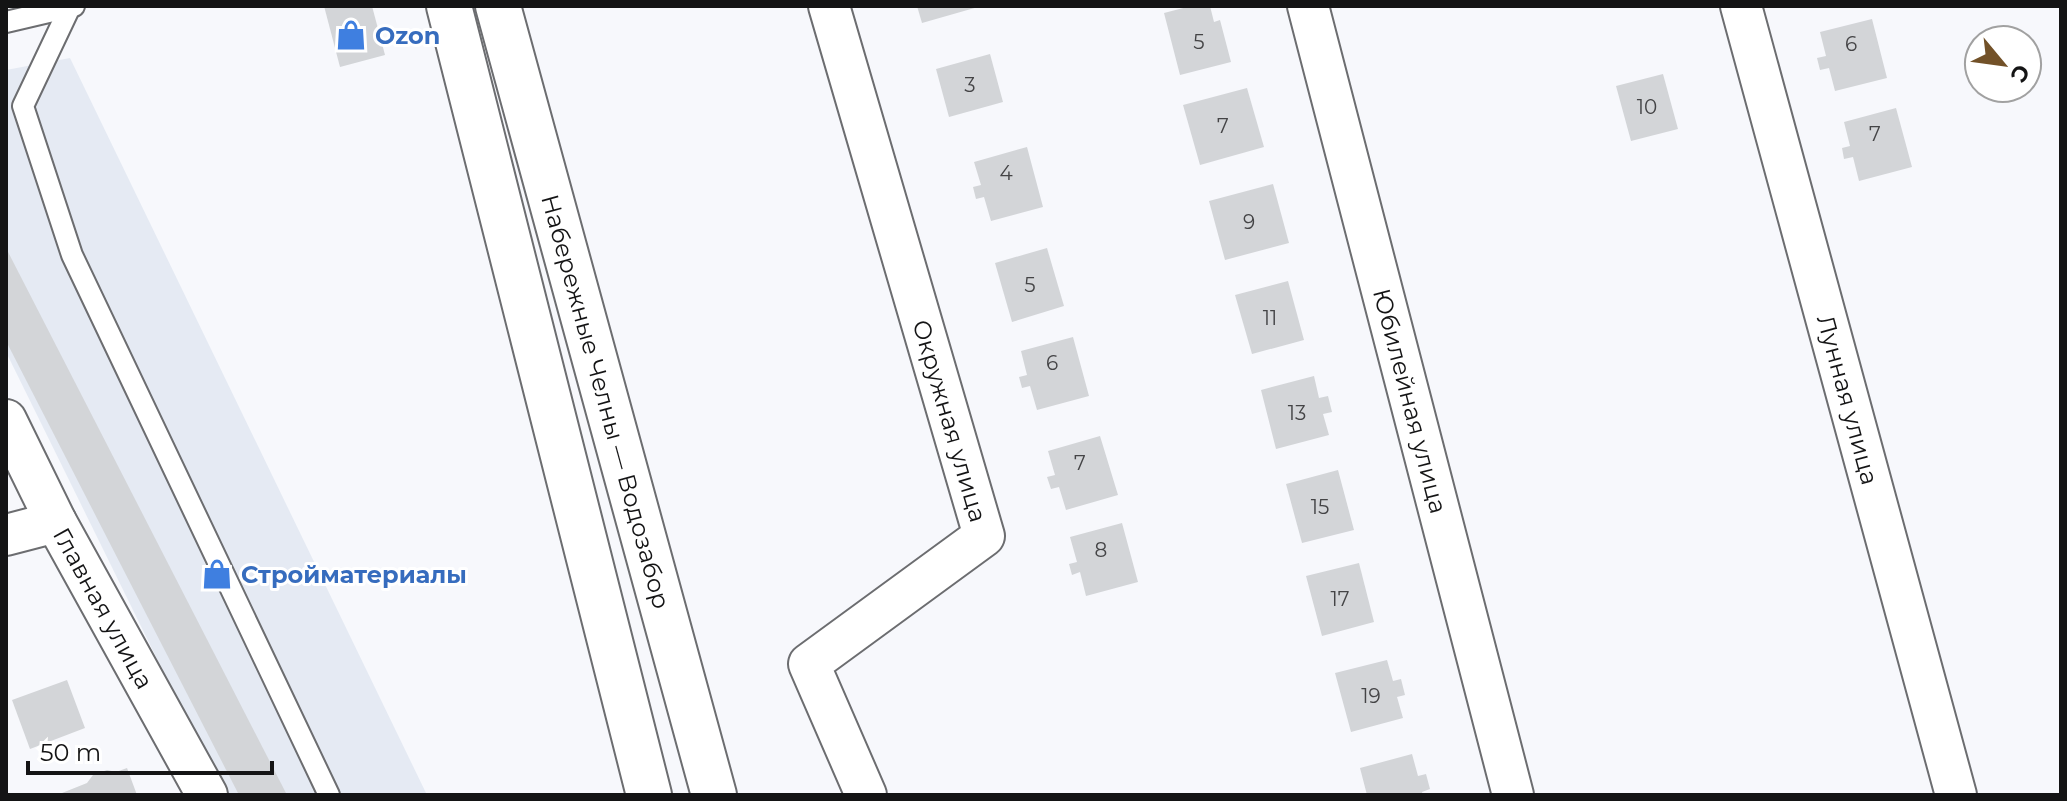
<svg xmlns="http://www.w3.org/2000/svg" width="2067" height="801" viewBox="0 0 2067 801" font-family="Montserrat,sans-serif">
<rect width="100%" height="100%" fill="#f7f8fc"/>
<!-- built -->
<path fill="#e5eaf3" d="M 70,58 L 427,795 L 224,795 L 6,352 L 6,70 Z"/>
<!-- building -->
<g fill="#d3d5d8">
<path d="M 324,6 L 372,6 L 385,55 L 340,67 Z"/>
<path d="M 917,6 L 978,6 L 978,7 L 922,23 Z"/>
<path d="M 1191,6 L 1210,6 L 1214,22 L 1220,20 L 1231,62 L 1180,75 L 1164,13 Z"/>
<path d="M 1872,19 L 1887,78 L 1835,91 L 1829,68 L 1820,70 L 1817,58 L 1826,56 L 1820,32 Z"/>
<path d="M 990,54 L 1003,102 L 949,117 L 936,69 Z"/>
<path d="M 1663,74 L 1678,129 L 1631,141 L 1616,86 Z"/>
<path d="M 1247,88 L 1264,147 L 1200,165 L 1183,105 Z"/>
<path d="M 1896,108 L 1912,167 L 1859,181 L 1853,157 L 1844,159 L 1842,148 L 1850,146 L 1844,122 Z"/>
<path d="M 1027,147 L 1043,207 L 991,221 L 984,197 L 976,199 L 973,187 L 981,185 L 974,162 Z"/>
<path d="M 1273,184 L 1289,243 L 1225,260 L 1209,201 Z"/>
<path d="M 6,248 L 287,795 L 239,795 L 6,341 Z"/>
<path d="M 1047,248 L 1064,306 L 1012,322 L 995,263 Z"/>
<path d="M 1288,281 L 1304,340 L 1252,354 L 1235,295 Z"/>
<path d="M 1073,337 L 1089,396 L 1037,410 L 1030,386 L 1022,388 L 1019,377 L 1027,375 L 1021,351 Z"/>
<path d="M 1314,376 L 1319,398 L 1328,396 L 1332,412 L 1323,414 L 1329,435 L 1276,449 L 1261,390 Z"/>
<path d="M 1100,436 L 1118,495 L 1066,510 L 1059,487 L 1051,489 L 1047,477 L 1055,475 L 1048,451 Z"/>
<path d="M 1338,470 L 1354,530 L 1302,543 L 1286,484 Z"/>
<path d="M 1122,523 L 1138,582 L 1086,596 L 1080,572 L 1072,575 L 1069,564 L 1077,562 L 1070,537 Z"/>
<path d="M 1359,563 L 1374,622 L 1322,636 L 1306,576 Z"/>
<path d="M 1387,660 L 1393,681 L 1401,679 L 1405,695 L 1397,697 L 1403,718 L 1351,732 L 1335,673 Z"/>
<path d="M 67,680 L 85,728 L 30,749 L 12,700 Z"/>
<path d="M 1412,754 L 1418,776 L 1426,774 L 1430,789 L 1422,792 L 1423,795 L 1367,795 L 1360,768 Z"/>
<path d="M 127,768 L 137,795 L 63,795 L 62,793 L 87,783 L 93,775 L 107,770 L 116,772 Z"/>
</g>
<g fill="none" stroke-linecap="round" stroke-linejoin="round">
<!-- lane casing -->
<g stroke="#6c6d70" stroke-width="24">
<g id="lane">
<path d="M 74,6 L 70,7 L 23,106 L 72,255 L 329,795"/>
<path d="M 6,22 L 70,7"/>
</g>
</g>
<!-- street casing -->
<g stroke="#6c6d70" stroke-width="44">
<g id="street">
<path id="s1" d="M 829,6 L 984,536 L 809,664 L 866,795"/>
<path id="s2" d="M 1308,6 L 1513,795"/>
<path id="s3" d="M 1741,6 L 1956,795"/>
<path id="s4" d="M 6,420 L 56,522 L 207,795"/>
<path d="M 6,535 L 56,522"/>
</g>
</g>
<!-- secondary casing -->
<g stroke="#6c6d70" stroke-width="48">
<g id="secondary">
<path d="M 449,6 L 649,795"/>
<path id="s5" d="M 498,6 L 714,795"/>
</g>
</g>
<!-- lane -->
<use href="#lane" stroke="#fff" stroke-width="20"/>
<!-- street -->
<use href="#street" stroke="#fff" stroke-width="40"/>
<!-- secondary -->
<use href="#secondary" stroke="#fff" stroke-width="44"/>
</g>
<!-- icons -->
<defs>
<g id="shop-bare" transform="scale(2.4)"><path d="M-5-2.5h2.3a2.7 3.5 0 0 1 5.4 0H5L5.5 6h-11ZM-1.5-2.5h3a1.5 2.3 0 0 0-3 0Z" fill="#3f7fe0" stroke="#fff" stroke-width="2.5" paint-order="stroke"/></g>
</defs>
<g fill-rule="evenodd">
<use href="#shop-bare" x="351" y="35"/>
<use href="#shop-bare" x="217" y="574"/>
</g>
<g text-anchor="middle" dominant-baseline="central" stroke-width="6" stroke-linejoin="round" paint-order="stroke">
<!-- number labels -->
<g font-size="20" fill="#444446">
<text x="1199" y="42">5</text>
<text x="1851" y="44">6</text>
<text x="970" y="85">3</text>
<text x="1647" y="107">10</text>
<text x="1223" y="126">7</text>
<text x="1875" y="134">7</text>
<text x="1006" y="173">4</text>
<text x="1249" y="222">9</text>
<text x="1030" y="285">5</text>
<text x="1270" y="318">11</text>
<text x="1052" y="363">6</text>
<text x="1297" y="413">13</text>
<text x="1080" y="463">7</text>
<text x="1320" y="507">15</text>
<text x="1101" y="550">8</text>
<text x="1340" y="599">17</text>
<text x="1371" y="696">19</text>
</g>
<!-- shop labels -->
<g font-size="24" font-weight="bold" fill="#366cbe" stroke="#fff" text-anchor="start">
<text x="375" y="35">Ozon</text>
<text x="241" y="574">Стройматериалы</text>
</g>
<!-- street labels -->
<g font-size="24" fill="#141415" stroke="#fff">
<text stroke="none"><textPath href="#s3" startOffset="408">Лунная улица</textPath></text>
<text stroke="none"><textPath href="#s5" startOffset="410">Набережные Челны — Водозабор</textPath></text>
<text stroke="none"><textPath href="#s2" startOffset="408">Юбилейная улица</textPath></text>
<text stroke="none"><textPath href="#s1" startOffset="432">Окружная улица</textPath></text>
<text stroke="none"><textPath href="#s4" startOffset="212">Главная улица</textPath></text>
</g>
</g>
<!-- border -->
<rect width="2067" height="801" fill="none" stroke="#141415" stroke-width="16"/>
<!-- north arrow -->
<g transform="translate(2003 64) rotate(119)"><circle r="38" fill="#ffffff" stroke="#a1a1a1" stroke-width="2"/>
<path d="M0-6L14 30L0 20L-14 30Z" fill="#725128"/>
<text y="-12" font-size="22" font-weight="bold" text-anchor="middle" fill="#141415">С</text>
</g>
<!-- scale -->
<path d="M28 761v12h244v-12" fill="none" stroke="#141415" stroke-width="4"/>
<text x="40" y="761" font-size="24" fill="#141415" stroke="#ffffff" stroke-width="6" paint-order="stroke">50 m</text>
</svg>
